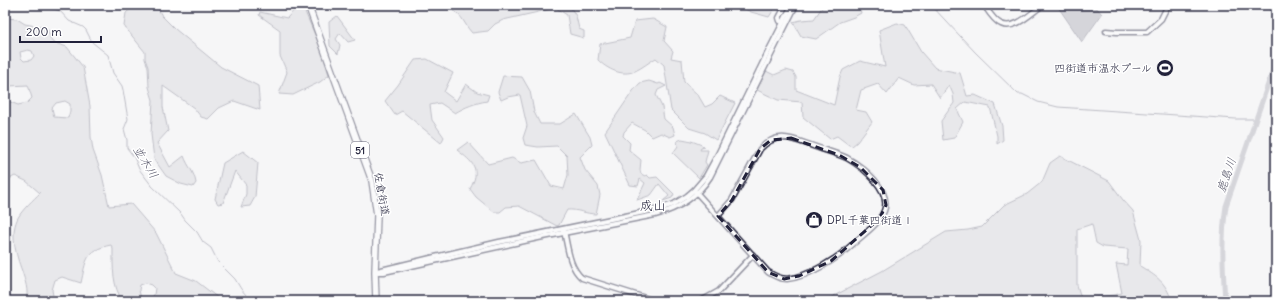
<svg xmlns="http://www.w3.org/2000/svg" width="1281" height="306" viewBox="0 0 1281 306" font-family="Delius,'Klee One',sans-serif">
<rect width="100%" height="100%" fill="#f6f6f7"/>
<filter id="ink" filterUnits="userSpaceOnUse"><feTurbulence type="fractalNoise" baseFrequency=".025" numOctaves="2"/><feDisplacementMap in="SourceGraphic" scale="8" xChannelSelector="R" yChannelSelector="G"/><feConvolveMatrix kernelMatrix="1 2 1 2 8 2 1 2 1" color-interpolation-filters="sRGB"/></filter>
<g filter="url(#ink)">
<!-- green -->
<g fill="#d7d7db" stroke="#7c7c8b" fill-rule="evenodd">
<path d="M 112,5 L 132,5 L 132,6 L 123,9 L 115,9 Z"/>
<path d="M 135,5 L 156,5 L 162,16 L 175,29 L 221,67 L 258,86 L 260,110 L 234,101 L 219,108 L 208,119 L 201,117 L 194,108 L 163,86 L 163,107 L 168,131 L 157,143 L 170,167 L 184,156 C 188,167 194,171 196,183 L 193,187 L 181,184 L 166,176 L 154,159 L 151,134 L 153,100 L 149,87 L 148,67 L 145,59 L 145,52 L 124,26 L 126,13 Z"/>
<path d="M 299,5 L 302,5 L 322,51 L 329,75 L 320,82 L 293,95 L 279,94 L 287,72 L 280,56 L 280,30 L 259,15 L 260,12 L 287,18 Z"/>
<path d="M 443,5 L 569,5 L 576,16 L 579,29 L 584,31 L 584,38 L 570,34 L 567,15 L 556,8 L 503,20 L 495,24 L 488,31 L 472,33 C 466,27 464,19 457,13 C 453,9 447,8 443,5 Z"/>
<path d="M 737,5 L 770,5 L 774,9 L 769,17 L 751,12 Z"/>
<path d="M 838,5 L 859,5 L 861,13 L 854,17 L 840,22 L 816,39 L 801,36 L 793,22 L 801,20 L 814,19 L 823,6 L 831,8 L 837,6 Z"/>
<path d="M 337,16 L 355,40 L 348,42 L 340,33 L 336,39 L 340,45 L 338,54 L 330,46 L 329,22 Z"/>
<path d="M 5,18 L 17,19 L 25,24 L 47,28 L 52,42 L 67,47 L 83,67 L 90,106 L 91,137 L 93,150 L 102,175 L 109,206 L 131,204 L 156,233 L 176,273 L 196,281 L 222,301 L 123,301 C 112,287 113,266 113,249 L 111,245 C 85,250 86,261 81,283 L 62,277 L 55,280 L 52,290 L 54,301 L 26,301 C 29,290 25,281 22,271 C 16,255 9,232 19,216 C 24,208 33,200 40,193 L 26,181 L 15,176 L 5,181 L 5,100 L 18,105 L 27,103 L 32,98 L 28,85 L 9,86 L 5,83 ZM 28,50 L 32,51 L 34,56 L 31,60 L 24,61 L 21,58 L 20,52 ZM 65,101 L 70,104 L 70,111 L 68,118 L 54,117 L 52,108 L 56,103 ZM 146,283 L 152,285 L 155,288 L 154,295 L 150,299 L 141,299 L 139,290 L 140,285 Z"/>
<path d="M 653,19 L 667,27 L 664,41 L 673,51 L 671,58 L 682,60 L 684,82 L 698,95 L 705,107 L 712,104 L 720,96 L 735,103 L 716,140 L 705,133 L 689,128 L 671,110 L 664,65 L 656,58 C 649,62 642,68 635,71 C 622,77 607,69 598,60 L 600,44 L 630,38 L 635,21 Z"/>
<path d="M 897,23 L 905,25 L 921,52 L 935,68 L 960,73 L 967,96 L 975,95 L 995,104 L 1002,126 L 1003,140 L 997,144 L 997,136 L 990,107 L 965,102 L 957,109 L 963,122 L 954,138 L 943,140 L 941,121 L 954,103 L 953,94 L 949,85 L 940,98 L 931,84 L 914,85 L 899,78 L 887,94 L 878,84 L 861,90 L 856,110 L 866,112 L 872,122 L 857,142 L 852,146 L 849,145 L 837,136 L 830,139 L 803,117 L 802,102 L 778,100 L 757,90 L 766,71 L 774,75 L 786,70 L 793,72 L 796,77 L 796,90 L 834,105 L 840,77 L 843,70 L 860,61 L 885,67 L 879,30 Z"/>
<path d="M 427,59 L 453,73 L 444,92 L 456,101 L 466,84 L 477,92 L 489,95 L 487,101 C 475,103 465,107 455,113 L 440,103 L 430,105 L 432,120 L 444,137 L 441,143 L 402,111 L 395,115 L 385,101 L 398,85 L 415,60 Z"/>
<path d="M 503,76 L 522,77 L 530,91 L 534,112 L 540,124 L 560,124 L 576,114 L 590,137 L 592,145 L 580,157 L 585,170 L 598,186 L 600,195 L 596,214 C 586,214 577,209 567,210 L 559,225 L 557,226 L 519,206 L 506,207 L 500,212 L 494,212 L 476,197 L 470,189 C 481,169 474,163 457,150 L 468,142 L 488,164 L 512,158 L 521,163 L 536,160 L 551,186 L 564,189 L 568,175 L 567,156 L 557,146 L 538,147 L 525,145 L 523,138 L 527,126 L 520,95 L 508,97 L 501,100 L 498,92 Z"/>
<path d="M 649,81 L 658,84 L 660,83 L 666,86 L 658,90 L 656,95 L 662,107 L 664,119 L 673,127 L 675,135 L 670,137 L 661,133 L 652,137 L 645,130 L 632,123 L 624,132 L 623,136 L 630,143 L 629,150 L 641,160 L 640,170 L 641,174 L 645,176 L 647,175 L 650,178 L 657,177 L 674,194 L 672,198 L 663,201 L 669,196 L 659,184 L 651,195 L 637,200 L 645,183 L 640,179 L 638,186 L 630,185 L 605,132 L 633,91 L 640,83 Z"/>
<path d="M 682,139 C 689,140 699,143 705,147 L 701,148 L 700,150 L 708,150 L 705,162 L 707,165 L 699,178 L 673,153 L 678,146 L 677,141 Z"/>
<path d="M 243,151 L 258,163 L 255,197 L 250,206 L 241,207 L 246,194 L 246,185 L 235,171 L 223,203 L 218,204 L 215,199 L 223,163 Z"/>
<path d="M 1060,156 L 1109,181 L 1123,200 L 1133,211 L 1141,240 L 1140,266 C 1157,277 1165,281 1172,301 L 824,301 L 882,271 L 946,232 L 968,230 L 982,227 L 1004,205 L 1027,194 L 1042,182 L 1050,163 ZM 1092,224 L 1096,243 L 1103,247 L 1128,249 L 1127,265 L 1116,264 L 1122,293 L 1114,295 L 1081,298 L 1077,285 L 1077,229 Z"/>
</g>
<!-- water -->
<path fill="#aeaeb7" stroke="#767685" d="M 1061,5 L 1094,5 L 1102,14 L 1082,42 L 1058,7 Z"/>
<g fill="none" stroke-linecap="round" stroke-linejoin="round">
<!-- stream -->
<g stroke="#767685" stroke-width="1">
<path d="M 47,5 L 50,8 L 60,11 L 69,21 L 83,27 L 86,30 L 92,42 L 108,55 L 113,73 L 122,86 L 123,90 L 128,119 L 124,129 L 127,140 L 127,148 L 134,157 L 139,169 L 152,186 L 181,214 L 185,220 L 197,232 L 203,242 L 211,248 L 218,262 L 235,279 L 241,289 L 251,301"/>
<path d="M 931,5 L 975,52 L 1018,94 L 1022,94 L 1038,102 L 1058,107 L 1236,119 L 1255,119"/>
<path d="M 1271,74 L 1276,75"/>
</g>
<!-- river -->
<path stroke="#aeaeb7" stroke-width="5" d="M 1225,301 C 1223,270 1221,237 1226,206 L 1276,61"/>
<!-- minor casing -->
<g stroke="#22223b" stroke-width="7">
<g id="minor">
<path d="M 984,5 C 988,11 994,21 1001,24 C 1015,31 1032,12 1043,5"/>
<path d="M 783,22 L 780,21 L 779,18 L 786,5"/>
<path d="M 1106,31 L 1117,32 L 1147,32 L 1161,19 L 1168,5"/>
<path d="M 696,192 L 768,272 C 774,276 780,279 787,279 C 809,277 838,258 853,244 C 864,234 879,224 884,211 C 892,190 863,167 847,158 C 836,153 824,150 813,146 C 793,139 777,130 760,149 L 732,200 L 718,216"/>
<path d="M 564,231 C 568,248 569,267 582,278 L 655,301"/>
<path d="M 377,271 L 435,257 L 499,242 L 659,209 L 674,204 L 687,196 L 694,190 L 706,176 L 718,154 L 769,50 L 792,5"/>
<path d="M 375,272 L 384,272 L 538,238 L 655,215 C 678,209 697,197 710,177 L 796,5"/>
<path d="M 701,301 L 719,291 L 753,255"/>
</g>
</g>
<!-- highway casing -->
<g stroke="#22223b" stroke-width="8">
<path id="highway" d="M 308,5 L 372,181 L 377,215 L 375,272 L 376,301"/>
</g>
<!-- minor -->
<use href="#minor" stroke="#fff" stroke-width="4"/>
<!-- highway -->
<use href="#highway" stroke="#fff" stroke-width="5.5"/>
</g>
</g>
<!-- marked area -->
<path d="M0 0H1281V306H0ZM 791,138 L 839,155 L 860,167 L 883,190 L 886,205 L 880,218 L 831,261 L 799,276 L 784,279 L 768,272 L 718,216 L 732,200 L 760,149 L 771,140 Z" fill="#f6f6f7" fill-opacity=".55" fill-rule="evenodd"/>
<path fill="none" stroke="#22223b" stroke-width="3" stroke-dasharray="8 5" stroke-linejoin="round" d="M 791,138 L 839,155 L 860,167 L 883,190 L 886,205 L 880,218 L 831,261 L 799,276 L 784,279 L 768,272 L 718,216 L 732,200 L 760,149 L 771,140 Z"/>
<!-- icons -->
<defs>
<g id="stadium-disc" transform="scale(0.9)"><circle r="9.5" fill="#22223b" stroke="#fff"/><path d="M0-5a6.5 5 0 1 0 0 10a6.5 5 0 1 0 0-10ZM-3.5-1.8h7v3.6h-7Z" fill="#fff"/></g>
<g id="shop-disc" transform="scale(0.9)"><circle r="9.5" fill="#22223b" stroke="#fff"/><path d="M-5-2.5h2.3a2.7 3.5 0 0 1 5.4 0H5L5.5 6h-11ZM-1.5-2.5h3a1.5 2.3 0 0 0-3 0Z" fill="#fff"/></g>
</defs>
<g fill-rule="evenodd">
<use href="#stadium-disc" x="1165" y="68"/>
<use href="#shop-disc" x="814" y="220"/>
</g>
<g text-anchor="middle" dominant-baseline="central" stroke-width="3" stroke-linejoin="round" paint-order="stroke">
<!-- shield labels -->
<rect fill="#fff" stroke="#646476" stroke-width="1" x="351" y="142" width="18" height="16" rx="3"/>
<g font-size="10" font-weight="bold" fill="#22223b">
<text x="360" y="150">51</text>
</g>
<!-- poi labels -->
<g font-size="11" fill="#22223b" stroke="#fff" text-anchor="end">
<text x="1152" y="68">四街道市温水プール</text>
<text x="827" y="220" text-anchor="start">DPL千葉四街道Ⅰ</text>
</g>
<!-- street labels -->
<g font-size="11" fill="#22223b" stroke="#fff">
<text transform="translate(382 194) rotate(80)">佐倉街道</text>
</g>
<!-- water labels -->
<g font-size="12" font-style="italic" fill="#5a5a6d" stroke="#fff">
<text transform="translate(146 162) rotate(58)">並木川</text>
<text transform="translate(1226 175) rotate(-71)">鹿島川</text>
</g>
<!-- quarter labels -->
<g font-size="13" fill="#22223b" stroke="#fff">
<text x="653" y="205">成山</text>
</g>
</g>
<!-- margin -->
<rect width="1281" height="306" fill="none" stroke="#fff" stroke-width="20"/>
<rect x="10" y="10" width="1261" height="286" fill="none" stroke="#22223b" stroke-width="1.5" filter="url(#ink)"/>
<!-- scale -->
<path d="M20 36v6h81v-6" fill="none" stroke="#22223b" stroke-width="2"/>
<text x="26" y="36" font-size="12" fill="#22223b" stroke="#ffffff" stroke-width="3" paint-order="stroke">200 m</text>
</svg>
